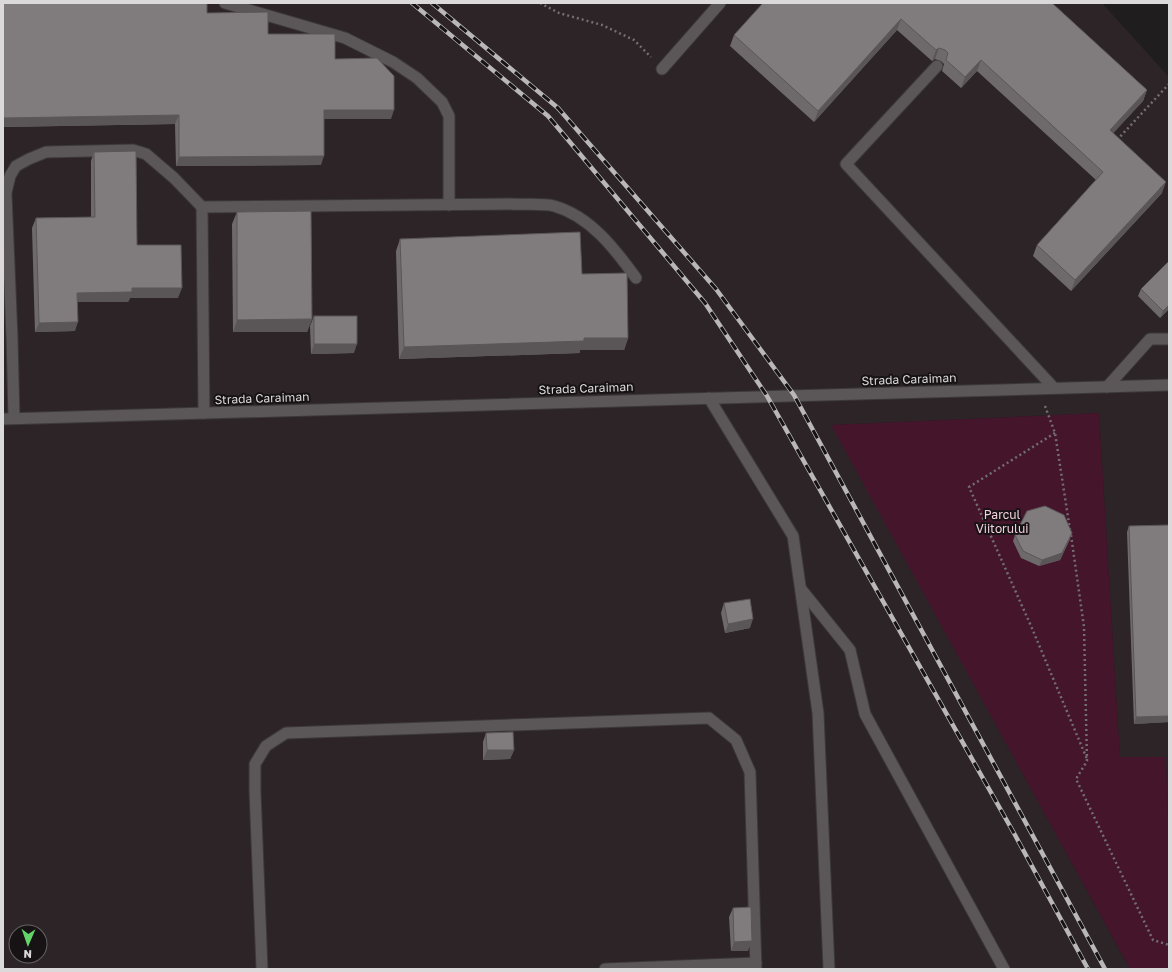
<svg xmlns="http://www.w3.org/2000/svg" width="1172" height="972" viewBox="0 0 1172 972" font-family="'Golos Text',sans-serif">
<rect width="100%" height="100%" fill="#201d1e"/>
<!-- built -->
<path fill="#2d2427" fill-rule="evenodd" d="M 3,3 L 1102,3 L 1169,77 L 1169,850 L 1166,757 L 1120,757 L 1099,413 L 832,425 L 1130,969 L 3,969 ZM 16,932 L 40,932 L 40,956 L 16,956 Z"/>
<!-- green -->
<path fill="#45152c" d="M 1099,413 L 1120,757 L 1166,757 L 1169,850 L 1169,969 L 1130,969 L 831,425 Z"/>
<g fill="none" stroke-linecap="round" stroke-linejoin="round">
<!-- service casing -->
<g stroke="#3c393a" stroke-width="13">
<g id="service">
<path d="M 225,3 L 345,38 L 393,62 L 417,78 L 442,102 L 449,116 L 449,205"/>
<path d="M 937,66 L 846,164 L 1054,388"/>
<path d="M 662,69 L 720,3"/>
<path d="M 1107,387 L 1150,339 L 1169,339"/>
<path d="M 709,398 L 793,536 L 818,713 L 829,969"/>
<path d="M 204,413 L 202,207 L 511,204 C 524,205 543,203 554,206 C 590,216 615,249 636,278"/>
<path d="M 14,418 L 12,337 L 6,193 L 10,176 L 16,166 L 29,159 L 46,152 L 133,150 L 146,154 L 174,178 L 202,207"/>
<path d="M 801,589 L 850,650 L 865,714 L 1004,969"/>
<path d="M 262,969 L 255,791 L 255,764 L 266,746 L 286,733 L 709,718 L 736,740 L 750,772 L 756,969"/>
<path d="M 605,969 L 756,963"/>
</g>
</g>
<!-- tertiary casing -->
<g stroke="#3c393a" stroke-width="13">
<path id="tertiary" d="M 3,419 L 1169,385"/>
</g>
<!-- path -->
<g stroke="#726f70" stroke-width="2.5" stroke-dasharray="2 3" stroke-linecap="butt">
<path d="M 540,3 L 559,13 L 602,25 L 634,40 L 651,57"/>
<path d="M 1117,140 L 1169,84"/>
<path d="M 1045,406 L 1055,433 L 1070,530"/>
<path d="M 1055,433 L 969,487 L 1031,626 L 1087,759"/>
<path d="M 1071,535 L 1084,627 L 1087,761 L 1076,779 L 1153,940 L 1169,945"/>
</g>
<!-- service -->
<use href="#service" stroke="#5b5658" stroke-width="11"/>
<!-- tertiary -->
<use href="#tertiary" stroke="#5b5658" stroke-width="11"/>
<!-- rail casing -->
<g stroke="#b9b7b7" stroke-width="4.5">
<g id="rail">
<path d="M 412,3 L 548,116 L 705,303 L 767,396 L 1015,835 L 1088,969"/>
<path d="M 432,3 L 558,108 L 716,289 L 794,395 L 1105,969"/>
</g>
</g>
<!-- rail -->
<use href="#rail" stroke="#171315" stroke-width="3" stroke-dasharray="9" stroke-linecap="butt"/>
</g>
<!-- wall -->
<g fill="#6e6a6c">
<path d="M 3,3 L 207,13 L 335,59 L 391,119 L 324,119 L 321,165 L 176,166 L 175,124 L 3,127 Z"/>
<path d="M 1052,3 L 1147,90 L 1143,101 L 1113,133 L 1162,193 L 1071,291 L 1033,256 L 1037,245 L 1096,180 L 977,71 L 961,88 L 942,71 L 944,64 L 941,61 L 935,59 L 932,61 L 897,30 L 814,122 L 730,46 L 734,35 Z"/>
<path d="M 94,152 L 137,245 L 178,298 L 130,298 L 128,302 L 77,302 L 75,331 L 35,332 L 32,228 L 36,218 L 91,217 L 91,161 Z"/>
<path d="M 237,212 L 312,319 L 307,332 L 233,332 L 232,224 Z"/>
<path d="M 400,239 L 582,274 L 628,338 L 624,350 L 580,350 L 580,353 L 399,359 L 396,251 Z"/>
<path d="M 1141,289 L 1169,309 L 1160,318 L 1138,296 Z"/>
<path d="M 314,316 L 354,353 L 311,354 L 310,326 Z"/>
<path d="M 1129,526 L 1169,722 L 1134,724 L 1127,532 Z"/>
<path d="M 1015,535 L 1070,539 L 1060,560 L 1039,566 L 1021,558 L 1013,541 Z"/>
<path d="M 724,603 L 750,628 L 725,633 L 721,613 Z"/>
<path d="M 486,733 L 514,750 L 510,759 L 483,760 L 483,742 Z"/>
<path d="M 733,908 L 748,951 L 731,951 L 729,917 Z"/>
</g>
<!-- shaded-wall -->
<g fill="#5a5658">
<path d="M 901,19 L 897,30 L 814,122 L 818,111 Z"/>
<path d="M 939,48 L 935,59 L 932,61 L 936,50 Z"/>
<path d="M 981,60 L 977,71 L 961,88 L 965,77 Z"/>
<path d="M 1147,90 L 1143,101 L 1106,141 L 1110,130 Z"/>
<path d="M 324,110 L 394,110 L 391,119 L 320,119 Z"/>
<path d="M 179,115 L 175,124 L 3,127 L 3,118 Z"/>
<path d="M 324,156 L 321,165 L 176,166 L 179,157 Z"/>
<path d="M 1166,182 L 1162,193 L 1071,291 L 1075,280 Z"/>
<path d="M 132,288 L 182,288 L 178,298 L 130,298 L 128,302 L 74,302 L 77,293 Z"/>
<path d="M 1169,305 L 1169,309 L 1160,318 L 1163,311 Z"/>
<path d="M 312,319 L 307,332 L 233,332 L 237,320 Z"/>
<path d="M 78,322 L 75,331 L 35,332 L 39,323 Z"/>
<path d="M 584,338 L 628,338 L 624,350 L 580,350 L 580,353 L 399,359 L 404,347 Z"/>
<path d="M 314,344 L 357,344 L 354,353 L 311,354 Z"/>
<path d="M 1072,533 L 1070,539 L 1060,560 L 1039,566 L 1042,560 Z"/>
<path d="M 753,619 L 750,628 L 725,633 L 728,624 Z"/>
<path d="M 1169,716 L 1169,722 L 1134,724 L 1136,717 Z"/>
<path d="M 487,750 L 514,750 L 510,759 L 483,760 Z"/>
<path d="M 752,941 L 748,951 L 731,951 L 734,942 Z"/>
</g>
<!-- building -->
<g fill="#807b7d" stroke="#5a5658">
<path d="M 3,3 L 207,3 L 207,13 L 268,12 L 268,34 L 335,34 L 335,59 L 377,58 L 394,76 L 394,110 L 324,110 L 324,156 L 179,157 L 179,115 L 3,118 Z"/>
<path d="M 763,3 L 1052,3 L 1147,90 L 1110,130 L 1166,182 L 1075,280 L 1037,245 L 1103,172 L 981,60 L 965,77 L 946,60 L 948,53 L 945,50 L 939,48 L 936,50 L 901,19 L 818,111 L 734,35 Z"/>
<path d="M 136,151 L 137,245 L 181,245 L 182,288 L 132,288 L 132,292 L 77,293 L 78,322 L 39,323 L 36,218 L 95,217 L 94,152 Z"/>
<path d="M 311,211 L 312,319 L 237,320 L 237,212 Z"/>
<path d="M 580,232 L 582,274 L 627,273 L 628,338 L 584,338 L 584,341 L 404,347 L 400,239 Z"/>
<path d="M 1169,261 L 1169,305 L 1163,311 L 1141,289 Z"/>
<rect x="314" y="316" width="43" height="28"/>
<path d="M 1045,506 L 1064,515 L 1072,533 L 1062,553 L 1042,560 L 1023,551 L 1015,535 L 1027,511 Z"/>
<path d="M 1169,525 L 1169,716 L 1136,717 L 1129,526 Z"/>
<path d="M 750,599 L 753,619 L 728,624 L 724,603 Z"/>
<path d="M 513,732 L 514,750 L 487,750 L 486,733 Z"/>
<path d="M 751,907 L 752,941 L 734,942 L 733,908 Z"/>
</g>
<g text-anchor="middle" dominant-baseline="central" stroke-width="4" stroke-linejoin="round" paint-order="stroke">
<!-- street labels -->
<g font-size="12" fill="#dbd9d9" stroke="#171315">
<text transform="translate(909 379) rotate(-2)">Strada Caraiman</text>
<text transform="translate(586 388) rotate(-2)">Strada Caraiman</text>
<text transform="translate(262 398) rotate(-2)">Strada Caraiman</text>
</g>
<!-- park labels -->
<g font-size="12" fill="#f6d0de" stroke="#171315">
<text x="1002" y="514">Parcul<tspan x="1002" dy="14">Viitorului</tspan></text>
</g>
</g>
<!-- border -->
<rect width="1172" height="972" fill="none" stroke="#dbd9d9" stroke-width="8"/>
<!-- north arrow -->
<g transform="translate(28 944) rotate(182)"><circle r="19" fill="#171315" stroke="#656263"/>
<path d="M0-3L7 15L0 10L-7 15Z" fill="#63d469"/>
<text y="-6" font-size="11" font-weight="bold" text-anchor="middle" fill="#dbd9d9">N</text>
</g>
</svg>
